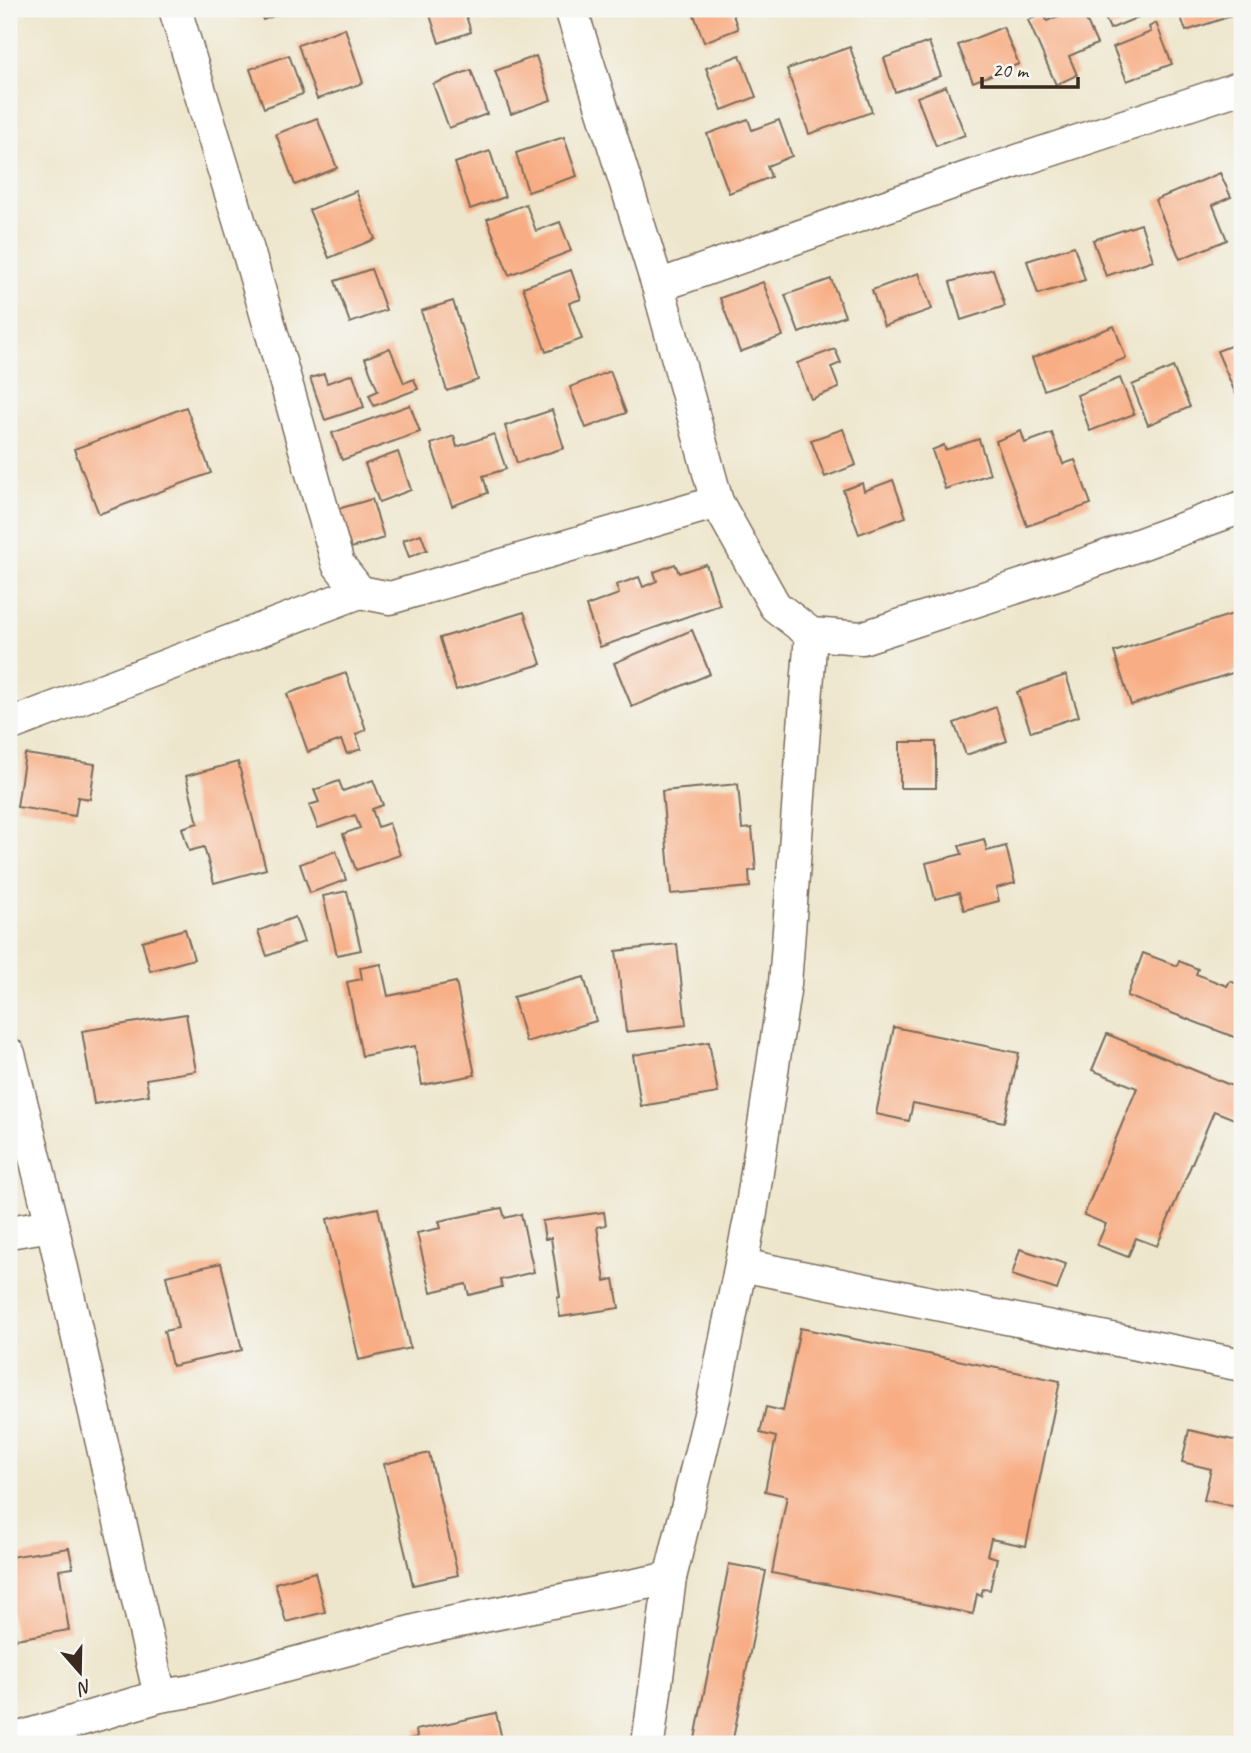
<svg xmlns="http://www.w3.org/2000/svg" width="1251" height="1753" viewBox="0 0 1251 1753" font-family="Caveat,sans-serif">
<rect width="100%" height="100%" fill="#f6f6f2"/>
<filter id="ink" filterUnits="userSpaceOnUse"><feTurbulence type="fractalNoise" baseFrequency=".0143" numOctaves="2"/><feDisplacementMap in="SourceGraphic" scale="14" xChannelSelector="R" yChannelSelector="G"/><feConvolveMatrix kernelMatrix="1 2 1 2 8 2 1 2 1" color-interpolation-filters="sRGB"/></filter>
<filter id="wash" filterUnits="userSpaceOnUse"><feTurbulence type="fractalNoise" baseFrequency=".00686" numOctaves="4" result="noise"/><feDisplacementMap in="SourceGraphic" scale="28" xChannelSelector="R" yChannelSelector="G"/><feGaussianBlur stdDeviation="1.57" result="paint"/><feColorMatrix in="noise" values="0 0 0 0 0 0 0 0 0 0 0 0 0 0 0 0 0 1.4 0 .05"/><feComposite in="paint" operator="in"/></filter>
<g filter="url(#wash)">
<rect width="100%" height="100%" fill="#eee6cc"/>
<g id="blocks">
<!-- building -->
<g fill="#f8ad84">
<path d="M 259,9 L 292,9 L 263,20 Z"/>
<path d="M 428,9 L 464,9 L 471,32 L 439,43 Z"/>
<path d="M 692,9 L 731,9 L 738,29 L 704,42 Z"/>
<path d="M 1075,9 L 1081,9 L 1097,44 L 1069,56 L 1077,75 L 1056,85 L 1028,20 L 1044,13 L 1047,21 Z"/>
<path d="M 1101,9 L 1152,9 L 1153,11 L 1110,29 Z"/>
<path d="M 1178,9 L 1239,9 L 1240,13 L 1186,31 Z"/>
<path d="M 1156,23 L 1172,64 L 1127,81 L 1113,47 L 1151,32 L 1149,27 Z"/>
<path d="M 1003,27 L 1019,64 L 973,82 L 958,45 Z"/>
<path d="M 345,28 L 363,83 L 317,99 L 298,45 Z"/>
<path d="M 929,42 L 941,76 L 895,92 L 884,58 Z"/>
<path d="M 850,47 L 872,112 L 809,134 L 787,69 Z"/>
<path d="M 289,55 L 303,94 L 264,108 L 250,69 Z"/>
<path d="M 740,55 L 756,97 L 722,110 L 706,68 Z"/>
<path d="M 536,56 L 551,100 L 511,114 L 495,71 Z"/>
<path d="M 471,70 L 487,114 L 449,128 L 433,84 Z"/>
<path d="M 946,86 L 965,135 L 936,146 L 917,97 Z"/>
<path d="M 317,118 L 337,168 L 295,185 L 276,134 Z"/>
<path d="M 748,119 L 752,130 L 779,120 L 792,156 L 767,166 L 771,177 L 729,193 L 707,134 Z"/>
<path d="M 564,137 L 577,176 L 528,192 L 516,153 Z"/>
<path d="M 490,151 L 505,197 L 470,209 L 455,163 Z"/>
<path d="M 1220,173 L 1231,197 L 1213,205 L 1227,240 L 1180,259 L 1155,200 Z"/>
<path d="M 356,191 L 375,239 L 329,258 L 309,210 Z"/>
<path d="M 526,204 L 536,231 L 560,222 L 571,251 L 509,275 L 487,219 Z"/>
<path d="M 1141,224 L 1153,260 L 1106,276 L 1093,240 Z"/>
<path d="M 1074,246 L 1085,280 L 1038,294 L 1027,261 Z"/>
<path d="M 371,269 L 386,310 L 350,323 L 335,281 Z"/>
<path d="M 993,269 L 1005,306 L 961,320 L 950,282 Z"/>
<path d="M 571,270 L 581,299 L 569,303 L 582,339 L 546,352 L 523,287 Z"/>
<path d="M 919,273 L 932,309 L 884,326 L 872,290 Z"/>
<path d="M 831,279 L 845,316 L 799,333 L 785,295 Z"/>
<path d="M 763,282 L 783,336 L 740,352 L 720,298 Z"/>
<path d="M 453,301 L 478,380 L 447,391 L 421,311 Z"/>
<path d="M 1114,326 L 1126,358 L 1044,390 L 1032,358 Z"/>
<path d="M 1233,345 L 1237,353 L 1242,351 L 1242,395 L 1237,397 L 1217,351 Z"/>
<path d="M 390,348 L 404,383 L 414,379 L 418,389 L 374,406 L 369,395 L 378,391 L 365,358 Z"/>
<path d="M 835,349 L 841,363 L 831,367 L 839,388 L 811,399 L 797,363 Z"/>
<path d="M 1173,367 L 1190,407 L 1148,425 L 1132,385 Z"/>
<path d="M 610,371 L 626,413 L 586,428 L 570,387 Z"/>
<path d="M 324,374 L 327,383 L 353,374 L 364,407 L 325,420 L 310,378 Z"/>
<path d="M 1120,378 L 1134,414 L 1090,431 L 1077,395 Z"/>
<path d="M 410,405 L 420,432 L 342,460 L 332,433 Z"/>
<path d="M 186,407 L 211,473 L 99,514 L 74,449 Z"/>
<path d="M 552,410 L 564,448 L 517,463 L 505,426 Z"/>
<path d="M 843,429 L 856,465 L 825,477 L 811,440 Z"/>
<path d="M 1021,431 L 1025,443 L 1052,433 L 1063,464 L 1075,460 L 1091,504 L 1027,526 L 996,441 Z"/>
<path d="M 494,434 L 506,469 L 483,476 L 488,493 L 452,506 L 431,444 L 454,436 L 457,447 Z"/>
<path d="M 979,439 L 990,474 L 945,489 L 932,450 L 944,445 L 945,450 Z"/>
<path d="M 398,452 L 411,490 L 379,502 L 365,464 Z"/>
<path d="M 893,480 L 906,517 L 859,534 L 843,490 L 862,483 L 864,491 Z"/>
<path d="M 372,499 L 384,538 L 351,548 L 338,509 Z"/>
<path d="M 421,534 L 427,550 L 409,557 L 403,540 Z"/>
<path d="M 675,564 L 679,573 L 706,564 L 720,605 L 600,647 L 586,606 L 619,594 L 616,585 L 639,577 L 643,587 L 657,581 L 654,572 Z"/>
<path d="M 1242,611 L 1242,670 L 1131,705 L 1114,652 Z"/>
<path d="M 524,612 L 541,664 L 456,690 L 440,638 Z"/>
<path d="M 692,630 L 710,674 L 632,707 L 614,663 Z"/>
<path d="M 346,673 L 366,730 L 356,734 L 361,749 L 347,754 L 341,740 L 308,752 L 287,694 Z"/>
<path d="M 1066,675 L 1079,716 L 1031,732 L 1017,692 Z"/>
<path d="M 996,707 L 1007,741 L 966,755 L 954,723 Z"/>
<rect x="900" y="742" width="36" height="46"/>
<path d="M 25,754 L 95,764 L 90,799 L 78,797 L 75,816 L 17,807 Z"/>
<path d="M 238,762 L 266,869 L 214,883 L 204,847 L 189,851 L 182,828 L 198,823 L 186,776 Z"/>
<path d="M 373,780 L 383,805 L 372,809 L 378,827 L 389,823 L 400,855 L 356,870 L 343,834 L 360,828 L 355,815 L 318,828 L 309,805 L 319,802 L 314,790 L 339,781 L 343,791 Z"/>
<path d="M 738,784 L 742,829 L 752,828 L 756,870 L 749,871 L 750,887 L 671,894 L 662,791 Z"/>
<path d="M 984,839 L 987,851 L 1006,846 L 1015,883 L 996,888 L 999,901 L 964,910 L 959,893 L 935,899 L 926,863 L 962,854 L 959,846 Z"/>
<path d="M 336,851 L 346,880 L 310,893 L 300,864 Z"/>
<path d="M 347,891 L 361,950 L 337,955 L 323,896 Z"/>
<path d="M 295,917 L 304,942 L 267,956 L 258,931 Z"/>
<path d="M 185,929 L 194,959 L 150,971 L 142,941 Z"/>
<path d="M 677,944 L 686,1025 L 626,1032 L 616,951 Z"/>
<path d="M 1143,953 L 1177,966 L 1179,961 L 1198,969 L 1196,974 L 1227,986 L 1230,981 L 1242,986 L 1242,1040 L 1127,996 Z"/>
<path d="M 381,964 L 388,996 L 456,982 L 475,1075 L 422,1085 L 415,1046 L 362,1056 L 347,982 L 362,979 L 360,968 Z"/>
<path d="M 584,977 L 596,1021 L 526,1042 L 513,997 Z"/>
<path d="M 186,1014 L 196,1071 L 146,1079 L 149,1095 L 94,1104 L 82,1031 Z"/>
<path d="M 894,1027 L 1019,1053 L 1004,1122 L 913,1103 L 909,1121 L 876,1114 Z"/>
<path d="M 1107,1034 L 1242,1090 L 1242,1122 L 1214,1111 L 1157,1246 L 1136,1238 L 1128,1257 L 1097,1245 L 1106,1224 L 1084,1215 L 1137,1088 L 1092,1070 Z"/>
<path d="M 709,1042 L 718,1093 L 641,1106 L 633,1055 Z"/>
<path d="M 378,1208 L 410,1348 L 359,1360 L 327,1219 Z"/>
<path d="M 502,1208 L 505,1218 L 521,1214 L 534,1272 L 500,1280 L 502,1287 L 469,1295 L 466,1284 L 431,1292 L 417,1233 L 441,1228 L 439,1221 Z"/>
<path d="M 604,1212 L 606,1225 L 597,1227 L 605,1281 L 614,1279 L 619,1308 L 560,1317 L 557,1298 L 560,1297 L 551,1238 L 545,1239 L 542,1221 Z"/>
<path d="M 1020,1249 L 1066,1264 L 1057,1290 L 1012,1275 Z"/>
<path d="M 221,1263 L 242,1350 L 172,1366 L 164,1331 L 178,1328 L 166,1276 Z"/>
<path d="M 800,1328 L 1060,1381 L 1026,1546 L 991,1539 L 987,1555 L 997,1558 L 990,1590 L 983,1589 L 981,1596 L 977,1594 L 973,1614 L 772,1573 L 787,1496 L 765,1491 L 776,1437 L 760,1433 L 766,1407 L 783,1411 Z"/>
<path d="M 1189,1430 L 1242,1442 L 1242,1508 L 1204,1500 L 1211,1469 L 1182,1462 Z"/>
<path d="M 429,1453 L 458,1575 L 413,1585 L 384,1464 Z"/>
<path d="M 69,1548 L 73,1568 L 59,1570 L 69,1630 L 15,1639 L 9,1597 L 9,1557 Z"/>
<path d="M 729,1564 L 766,1571 L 732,1744 L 694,1744 Z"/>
<path d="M 315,1572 L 325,1612 L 286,1622 L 275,1583 Z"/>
<path d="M 496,1713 L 503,1744 L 400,1744 L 400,1741 L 417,1737 L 416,1730 Z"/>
</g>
</g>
</g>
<g filter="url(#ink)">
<use href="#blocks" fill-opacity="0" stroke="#7a6c5b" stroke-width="2"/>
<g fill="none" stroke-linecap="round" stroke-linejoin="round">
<!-- minor casing -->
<g stroke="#7a6c5b" stroke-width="35">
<g id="minor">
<path d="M 175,9 L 245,240 L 338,564 L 360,592 L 390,598 L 717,502"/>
<path d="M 571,9 L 658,286 L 717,502 L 775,606 L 811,634 L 862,638 L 1072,569 L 1242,507"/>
<path d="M 658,286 L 969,177 L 1242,87"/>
<path d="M 9,725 L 360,592"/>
<path d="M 9,1054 L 52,1225 L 160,1696 L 192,1691 L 430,1627 L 670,1578"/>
<path d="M 9,1232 L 52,1225"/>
<path d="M 741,1265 L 1242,1365"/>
<path d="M 9,1741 L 160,1696"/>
<path d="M 648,1744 L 670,1578 L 714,1398 L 750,1219 L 785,984 L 811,634"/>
</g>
</g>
<!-- minor -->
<use href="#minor" stroke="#fff" stroke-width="32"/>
</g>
</g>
<!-- margin -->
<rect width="1251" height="1753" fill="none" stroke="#f6f6f2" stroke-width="35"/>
<!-- north arrow -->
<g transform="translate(80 1672) rotate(160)" stroke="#f6f6f2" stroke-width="5" paint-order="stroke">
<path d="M0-5L12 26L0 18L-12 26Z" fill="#3b2a1e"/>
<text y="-10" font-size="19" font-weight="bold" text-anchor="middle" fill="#3b2a1e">N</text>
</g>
<!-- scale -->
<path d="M982 77v10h96v-10" fill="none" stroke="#3b2a1e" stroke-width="3.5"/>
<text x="992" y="77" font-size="21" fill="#3b2a1e" stroke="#f6f6f2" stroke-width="5" paint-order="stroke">20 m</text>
</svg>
